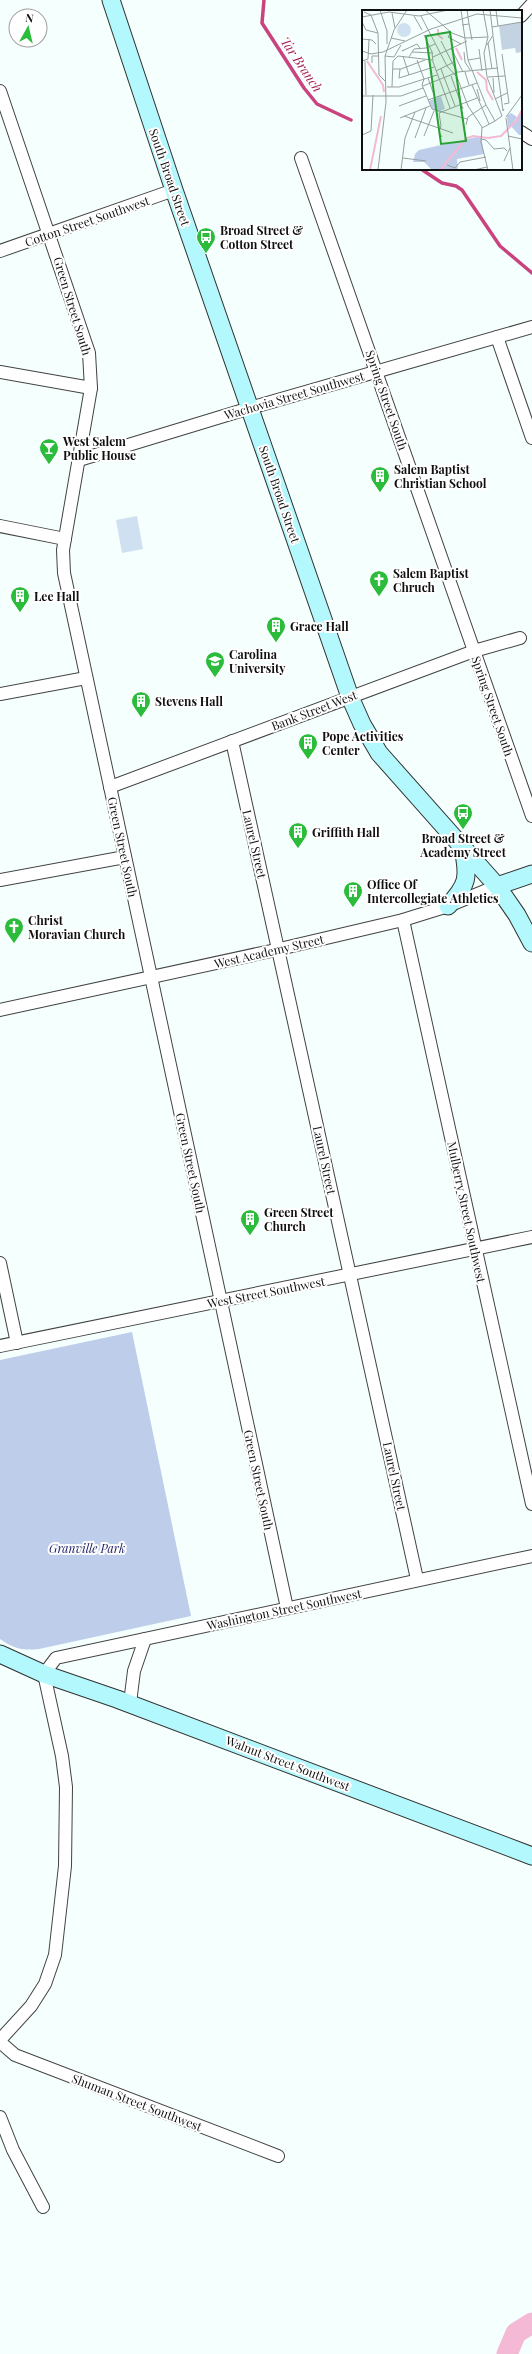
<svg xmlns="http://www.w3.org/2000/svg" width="532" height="2354" viewBox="0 0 532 2354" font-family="'Playfair Display',serif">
<rect width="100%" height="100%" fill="#f4fffe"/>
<!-- green -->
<path fill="#becde9" d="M 132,1332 L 191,1616 L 39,1649 C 22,1651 13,1648 0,1639 L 0,1360 Z"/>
<!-- pitch -->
<path fill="#cfe0f0" d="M 137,516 L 143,549 L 122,553 L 116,520 Z"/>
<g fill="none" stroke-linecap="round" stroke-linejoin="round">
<!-- stream -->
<g stroke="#c9447f" stroke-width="3.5">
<path d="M 264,0 L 262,23 L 304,88 L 317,104 L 351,120"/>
<path d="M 421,169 L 442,183 L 456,186 L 462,190 L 500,246 L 532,273"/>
</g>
<!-- river -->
<path stroke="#f4bad5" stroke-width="21" d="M 507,2354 L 516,2333 L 532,2323"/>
<!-- street casing -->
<g stroke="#434343" stroke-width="14">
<g id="street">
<path d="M 521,16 L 532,4"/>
<path d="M 0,91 L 89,353 L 91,388 L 63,550 L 64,573 L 287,1608"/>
<path d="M 521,132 L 532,139"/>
<path d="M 301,158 L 532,816"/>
<path d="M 0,251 L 174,190"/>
<path d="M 497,337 L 532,438"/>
<path d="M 0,372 L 91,388"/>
<path d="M 79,460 L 250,408 L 532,327"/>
<path d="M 0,526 L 65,539"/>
<path d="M 0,694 L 86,678"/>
<path d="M 232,741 L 417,1579"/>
<path d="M 110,787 L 474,651 L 520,638"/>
<path d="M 0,880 L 125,857"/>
<path d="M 403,920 L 532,1504"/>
<path d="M 0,1010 L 271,951 L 403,920 L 448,906 L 497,886"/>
<path d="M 0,1263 L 17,1343"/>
<path d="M 0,1346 L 532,1237"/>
<path d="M 130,1703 L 134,1671 L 145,1639"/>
<path d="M 0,2040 L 31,2006 L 45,1984 L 55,1955 L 65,1866 L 66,1787 L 62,1756 L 44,1674 L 56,1658 L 532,1556"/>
<path d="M 0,2042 L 15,2055 L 278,2156"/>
<path d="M 0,2117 L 13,2150 L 43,2207"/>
</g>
</g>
<!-- secondary casing -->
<g stroke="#323232" stroke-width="19">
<g id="secondary">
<path d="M 111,0 L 174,190 L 350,697 L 362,724 L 379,753 L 497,886 L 517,915 L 532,943"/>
<path d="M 497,886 L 532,874"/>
<path d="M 448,906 C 468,885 469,877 463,849"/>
<path d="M 0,1654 L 44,1674 L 117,1699 L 532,1856"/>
</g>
</g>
<!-- street -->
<use href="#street" stroke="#fff" stroke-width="12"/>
<!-- secondary -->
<use href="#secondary" stroke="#b2f8fc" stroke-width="17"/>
</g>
<!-- icons -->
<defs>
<g id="bus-pin" transform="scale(1)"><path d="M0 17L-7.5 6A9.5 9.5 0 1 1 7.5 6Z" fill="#2cbc3c" stroke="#fff"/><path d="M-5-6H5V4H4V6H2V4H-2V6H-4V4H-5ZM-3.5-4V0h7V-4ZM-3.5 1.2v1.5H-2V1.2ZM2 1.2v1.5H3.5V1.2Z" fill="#fff"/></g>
<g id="bar-pin" transform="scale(1)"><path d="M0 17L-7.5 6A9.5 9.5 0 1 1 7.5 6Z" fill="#2cbc3c" stroke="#fff"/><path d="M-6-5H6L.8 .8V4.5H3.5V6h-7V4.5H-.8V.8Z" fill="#fff"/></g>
<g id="building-pin" transform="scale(1)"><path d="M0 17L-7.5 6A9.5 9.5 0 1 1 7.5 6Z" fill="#2cbc3c" stroke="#fff"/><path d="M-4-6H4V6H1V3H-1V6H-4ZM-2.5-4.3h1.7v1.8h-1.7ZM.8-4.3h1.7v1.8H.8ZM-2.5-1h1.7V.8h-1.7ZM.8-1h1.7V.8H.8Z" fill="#fff"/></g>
<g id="church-pin" transform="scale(1)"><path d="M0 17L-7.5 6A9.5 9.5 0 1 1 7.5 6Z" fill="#2cbc3c" stroke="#fff"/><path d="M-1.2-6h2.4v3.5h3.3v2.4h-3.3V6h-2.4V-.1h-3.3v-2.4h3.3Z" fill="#fff"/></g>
<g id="university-pin" transform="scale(1)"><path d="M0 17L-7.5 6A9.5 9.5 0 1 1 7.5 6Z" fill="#2cbc3c" stroke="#fff"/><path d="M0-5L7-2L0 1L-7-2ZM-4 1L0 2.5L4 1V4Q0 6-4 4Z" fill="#fff"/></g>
</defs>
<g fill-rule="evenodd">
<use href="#bus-pin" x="206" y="237"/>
<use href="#bar-pin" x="49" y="448"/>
<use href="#building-pin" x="380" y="476"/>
<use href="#church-pin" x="379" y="580"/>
<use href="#building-pin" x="20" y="596"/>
<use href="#building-pin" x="276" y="626"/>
<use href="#university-pin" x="215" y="661"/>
<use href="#building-pin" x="141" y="701"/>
<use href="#building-pin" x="308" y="743"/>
<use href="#bus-pin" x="463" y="813"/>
<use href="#building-pin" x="298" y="832"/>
<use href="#building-pin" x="353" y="891"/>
<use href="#church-pin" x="14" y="927"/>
<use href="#building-pin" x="250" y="1219"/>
</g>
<g text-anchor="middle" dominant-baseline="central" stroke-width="4" stroke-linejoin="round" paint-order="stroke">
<!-- street labels -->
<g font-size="12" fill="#101010" stroke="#fff">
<text transform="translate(170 177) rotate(71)">South Broad Street</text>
<text transform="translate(87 221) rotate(-19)">Cotton Street Southwest</text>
<text transform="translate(73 306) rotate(73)">Green Street South</text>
<text transform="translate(294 395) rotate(-16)">Wachovia Street Southwest</text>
<text transform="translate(387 400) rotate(71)">Spring Street South</text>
<text transform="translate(280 494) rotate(71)">South Broad Street</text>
<text transform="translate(493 706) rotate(71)">Spring Street South</text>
<text transform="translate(314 710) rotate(-21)">Bank Street West</text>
<text transform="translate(255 844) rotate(77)">Laurel Street</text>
<text transform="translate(123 847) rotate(78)">Green Street South</text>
<text transform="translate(269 951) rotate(-13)">West Academy Street</text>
<text transform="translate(325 1160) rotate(78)">Laurel Street</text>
<text transform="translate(191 1163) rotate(78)">Green Street South</text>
<text transform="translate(467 1212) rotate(78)">Mulberry Street Southwest</text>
<text transform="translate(266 1292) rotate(-11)">West Street Southwest</text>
<text transform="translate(395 1476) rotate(78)">Laurel Street</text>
<text transform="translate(259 1480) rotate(78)">Green Street South</text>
<text transform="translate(284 1609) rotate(-12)">Washington Street Southwest</text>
<text transform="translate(288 1763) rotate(21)">Walnut Street Southwest</text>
<text transform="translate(137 2102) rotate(21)">Shuman Street Southwest</text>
</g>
<!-- poi labels -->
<g font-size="12" font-weight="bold" fill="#101010" stroke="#fff" text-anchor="start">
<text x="220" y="230">Broad Street &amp;<tspan x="220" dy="14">Cotton Street</tspan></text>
<text x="63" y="441">West Salem<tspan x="63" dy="14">Public House</tspan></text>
<text x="394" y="469">Salem Baptist<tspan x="394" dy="14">Christian School</tspan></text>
<text x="393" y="573">Salem Baptist<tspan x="393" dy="14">Chruch</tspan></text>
<text x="34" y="596">Lee Hall</text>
<text x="290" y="626">Grace Hall</text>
<text x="229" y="654">Carolina<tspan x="229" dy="14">University</tspan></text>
<text x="155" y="701">Stevens Hall</text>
<text x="322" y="736">Pope Activities<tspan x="322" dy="14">Center</tspan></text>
<text x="312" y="832">Griffith Hall</text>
<text x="463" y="838" text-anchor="middle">Broad Street &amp;<tspan x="463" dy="14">Academy Street</tspan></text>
<text x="367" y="884">Office Of<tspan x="367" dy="14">Intercollegiate Athletics</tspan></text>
<text x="28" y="920">Christ<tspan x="28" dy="14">Moravian Church</tspan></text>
<text x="264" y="1212">Green Street<tspan x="264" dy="14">Church</tspan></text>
</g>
<!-- park labels -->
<g font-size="12" font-style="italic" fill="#222567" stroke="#fff">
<text x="87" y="1548">Granville Park</text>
</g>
<!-- water labels -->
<g font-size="13" font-style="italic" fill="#9f1d51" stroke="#fff">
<text transform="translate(302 64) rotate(56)">Tar Branch</text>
</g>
</g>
<!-- overview -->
<g transform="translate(362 10)">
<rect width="160" height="160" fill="#f4fffe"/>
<path d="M 79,86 L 83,99 L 76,102 L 71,100 L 67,91 ZM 160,101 L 160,125 L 157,125 L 149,116 L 146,118 L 145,106 L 149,103 L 155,107 L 150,115 ZM 119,126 L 122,144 L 95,149 L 96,160 L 70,160 L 62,152 L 51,152 L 53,144 L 57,140 Z" fill="#becde9"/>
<path d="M 160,12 L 160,42 L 154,43 L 153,38 L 140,40 L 137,16 Z" fill="#c4d3e1"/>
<path d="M35 20a7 7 0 1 1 14 0a7 7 0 1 1-14 0Z" fill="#cfe0f0"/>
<path fill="none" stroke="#f4bad5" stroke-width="2" d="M 76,19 L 76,25 L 81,29M 94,38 L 100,50M 5,51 L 21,75 L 22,82M 115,62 L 124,70 L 125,80 L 131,90M 8,160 L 19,106M 78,160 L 105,128 L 111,126 L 126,128 L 139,126 L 154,111 L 160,100"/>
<path fill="none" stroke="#999f9f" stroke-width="1" d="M 18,0 L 25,21 L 25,34M 63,0 L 90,23 L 103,28 L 126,27M 99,0 L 106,50 L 124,95 L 133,111 L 140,106M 121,0 L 126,27 L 122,43 L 125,67 L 140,106M 134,0 L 136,16M 2,2 L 9,5 L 16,23 L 17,65 L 24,72M 30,3 L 33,18M 52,6 L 60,20M 59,6 L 85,56 L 95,67 L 106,96 L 120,117 L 119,132 L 126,160M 0,7 L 27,2 L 57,6 L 86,0M 0,12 L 4,20 L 16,23M 107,14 L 110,30M 100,15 L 107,14 L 105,0M 130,17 L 160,12M 89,22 L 86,27 L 99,34M 62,25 L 70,42 L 71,52 L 88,98M 131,26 L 141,101 L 142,99M 29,28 L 43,31M 0,29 L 10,30 L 14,34M 79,31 L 95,62M 126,33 L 130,59M 125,35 L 131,25 L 128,0M 89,38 L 101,62M 117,39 L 120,61M 42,40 L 40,41 L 55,34 L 58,38M 0,41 L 9,44 L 21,42 L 69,19 L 115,4 L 160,8M 50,42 L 71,43M 102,42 L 103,52 L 108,60M 140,44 L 147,93 L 142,94M 23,46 L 32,47 L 39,35M 41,46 L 47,65M 47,47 L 52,39 L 64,38 L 73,34M 71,47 L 105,31M 55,50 L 62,69 L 60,75 L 70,99 L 105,109M 106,50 L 118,48M 0,51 L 6,49 L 7,29M 3,51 L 4,85M 10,53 L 10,46 L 16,46M 31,59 L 39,59 L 63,50M 38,59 L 37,68 L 72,57M 79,59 L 93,96M 74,61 L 92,52M 103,62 L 107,75M 89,66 L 101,99M 126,67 L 143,66M 66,68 L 73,88M 131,68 L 132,83M 110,75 L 127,114M 61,76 L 96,62 L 136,58M 25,77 L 37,77 L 75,65M 30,77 L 31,51 L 36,46 L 70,50M 115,79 L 118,91M 0,86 L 39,86 L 61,78M 133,89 L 145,83M 66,90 L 115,73M 37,96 L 64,86M 77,103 L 115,88M 77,103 L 79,116 L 77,122 L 80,127M 42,106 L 91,123M 144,107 L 160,85M 38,108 L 68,96M 144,108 L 151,160M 104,115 L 106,107 L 124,95M 120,118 L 133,111M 0,125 L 9,121 L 11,85M 62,126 L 72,101M 146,126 L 160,129M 53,128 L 64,98M 119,129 L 124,130 L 132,139 L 142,138 L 145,141M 41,148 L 64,151M 142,151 L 148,138M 85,155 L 93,158 L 98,152 L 124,147M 16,160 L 24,92 L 23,46 L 32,20 L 45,0M 39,160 L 43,128 L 53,102M 112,160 L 125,157"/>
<path fill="#28a235" fill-opacity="0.15" stroke="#28a235" stroke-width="2" d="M 88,22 L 104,131 L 79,134 L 64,26 Z"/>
<rect width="160" height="160" fill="none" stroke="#101010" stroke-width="2"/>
</g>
<!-- north arrow -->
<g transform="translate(28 28) rotate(8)"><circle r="19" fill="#ffffff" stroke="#9f9f9f"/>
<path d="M0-3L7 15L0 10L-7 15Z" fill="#2cbc3c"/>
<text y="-6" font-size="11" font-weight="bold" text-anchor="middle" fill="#101010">N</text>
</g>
</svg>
